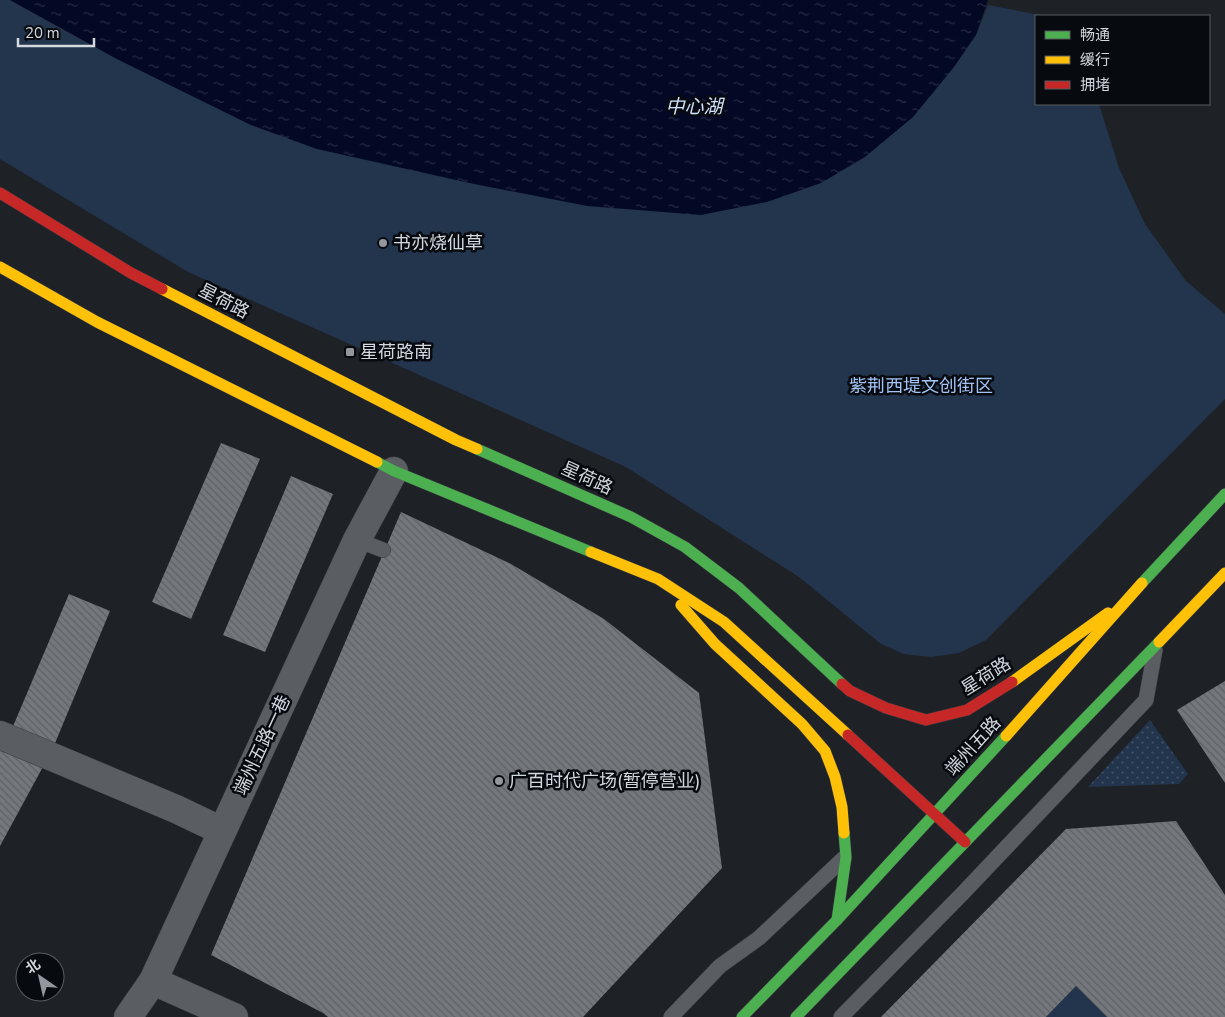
<svg xmlns="http://www.w3.org/2000/svg" width="1225" height="1017" viewBox="0 0 1225 1017" font-family="'Nunito Sans','Noto Sans SC',sans-serif">
<defs>
<pattern id="grass-dots" width="8" height="8" patternUnits="userSpaceOnUse" patternTransform="scale(1.25)"><rect width="8" height="8" fill="#23344d"/><path d="M2 2h.1M6 6h.1" fill="none" stroke="#425166" stroke-width="1.8" stroke-linecap="round"/></pattern>
<pattern id="water-ripples" width="26" height="14" patternUnits="userSpaceOnUse" patternTransform="scale(1.25)"><rect width="26" height="14" fill="#030825"/><path d="M2 4q2-2 4 0t4 0M15 11q2-2 4 0t4 0" fill="none" stroke="#272b44"/></pattern>
<pattern id="building-back-hatch" width="6" height="6" patternUnits="userSpaceOnUse" patternTransform="scale(1.25)"><rect width="6" height="6" fill="#74777c"/><path d="M-1 5l2 2M0 0l6 6M5-1l2 2" fill="none" stroke="#5f6165"/></pattern>
</defs>
<rect width="100%" height="100%" fill="#1e2126"/>
<!-- grass -->
<path fill="url(#grass-dots)" d="M 1150,720 L 1188,774 L 1179,784 L 1088,787 Z"/>
<!-- green -->
<g fill="#23344d">
<path d="M 0,0 L 10,0 L 117,59 L 251,125 L 317,149 L 976,35 L 988,5 L 1045,16 L 1036,16 L 1036,104 L 1099,104 L 1119,168 L 1145,224 L 1186,281 L 1225,314 L 1225,399 L 986,640 L 959,653 L 931,657 L 904,654 L 881,644 L 799,577 L 626,467 L 188,272 L 0,159 Z"/>
<path d="M 1076,986 L 1107,1017 L 1046,1017 Z"/>
</g>
<!-- water -->
<path fill="url(#water-ripples)" d="M 10,0 L 988,0 L 976,35 L 954,67 L 913,117 L 865,157 L 821,183 L 767,202 L 701,215 L 587,206 L 474,184 L 317,149 L 251,125 L 117,59 Z"/>
<!-- building -->
<g fill="url(#building-back-hatch)">
<path d="M 221,443 L 260,459 L 191,619 L 152,602 Z"/>
<path d="M 291,476 L 333,494 L 265,652 L 223,635 Z"/>
<path d="M 401,512 L 511,564 L 604,619 L 699,693 L 722,868 L 583,1017 L 328,1017 L 323,1013 L 211,955 Z"/>
<path d="M 69,594 L 110,611 L 53,748 L 11,731 Z"/>
<path d="M 1225,681 L 1225,783 L 1177,710 Z"/>
<path d="M 0,745 L 45,763 L 0,846 Z"/>
<path d="M 1176,821 L 1225,895 L 1225,1017 L 1107,1017 L 1076,986 L 1046,1017 L 881,1017 L 1066,829 Z"/>
</g>
<g fill="none" stroke-linecap="round" stroke-linejoin="round">
<!-- lane casing -->
<g stroke="#393c40" stroke-width="16">
<g id="lane">
<path d="M 357,540 L 383,550"/>
<path d="M 671,1017 L 720,966 L 759,938 L 844,858"/>
<path d="M 841,1017 L 963,893 L 1146,700 L 1155,650"/>
</g>
</g>
<!-- street casing -->
<g stroke="#393c40" stroke-width="29">
<g id="street">
<path d="M 0,735 L 176,809 L 222,831"/>
<path d="M 153,981 L 234,1017"/>
<path d="M 128,1017 L 153,981 L 357,540 L 394,471"/>
</g>
</g>
<!-- fast casing -->
<g stroke="#393c40" stroke-width="12">
<g id="fast">
<path d="M 477,449 L 631,517 L 685,547 L 739,588 L 842,684"/>
<path d="M 377,462 L 394,471 L 591,552"/>
<path d="M 1142,583 L 1225,494"/>
<path d="M 837,920 L 846,857 L 844,833"/>
<path d="M 742,1017 L 837,920 L 1006,736"/>
<path d="M 796,1017 L 1159,642"/>
</g>
</g>
<!-- slow casing -->
<g stroke="#393c40" stroke-width="12">
<g id="slow">
<path d="M 0,267 L 97,322 L 377,462"/>
<path d="M 162,289 L 456,440 L 477,449"/>
<path d="M 591,552 L 658,579 L 724,622 L 848,735"/>
<path d="M 681,605 L 715,644 L 802,724 L 825,751 L 835,777 L 842,807 L 844,833"/>
<path d="M 1159,642 L 1225,573"/>
<path d="M 1012,682 L 1108,613"/>
<path d="M 1006,736 L 1142,583"/>
</g>
</g>
<!-- jam casing -->
<g stroke="#393c40" stroke-width="12">
<g id="jam">
<path d="M 0,193 L 131,273 L 162,289"/>
<path d="M 842,684 L 850,691 L 886,708 L 926,720 L 967,710 L 1012,682"/>
<path d="M 848,735 L 965,842"/>
</g>
</g>
<!-- lane -->
<use href="#lane" stroke="#5a5d62" stroke-width="15"/>
<!-- street -->
<use href="#street" stroke="#5a5d62" stroke-width="28"/>
<!-- fast -->
<use href="#fast" stroke="#4caf50" stroke-width="11"/>
<!-- slow -->
<use href="#slow" stroke="#ffc107" stroke-width="11"/>
<!-- jam -->
<use href="#jam" stroke="#c62828" stroke-width="11"/>
</g>
<!-- markers -->
<g fill="#94979e" stroke="#070a0e" stroke-width="2">
<circle cx="383" cy="243" r="5"/>
<rect x="345" y="347" width="10" height="10" rx="2.5"/>
<circle cx="499" cy="781" r="5"/>
</g>
<g text-anchor="middle" dominant-baseline="central" stroke-width="5" stroke-linejoin="round" paint-order="stroke">
<!-- poi labels -->
<g font-size="18" fill="#d3d7de" stroke="#070a0e" text-anchor="start">
<text x="393" y="243">书亦烧仙草</text>
<text x="360" y="352">星荷路南</text>
<text x="509" y="781">广百时代广场(暂停营业)</text>
</g>
<!-- street labels -->
<g font-size="18" fill="#d3d7de" stroke="#070a0e">
<text transform="translate(224 301) rotate(27)">星荷路</text>
<text transform="translate(587 478) rotate(24)">星荷路</text>
<text transform="translate(986 676) rotate(-32)">星荷路</text>
<text transform="translate(262 745) rotate(-65)">端州五路一巷</text>
<text transform="translate(973 746) rotate(-48)">端州五路</text>
</g>
<!-- park labels -->
<g font-size="18" fill="#a2c4f7" stroke="#070a0e">
<text x="921" y="386">紫荆西堤文创街区</text>
</g>
<!-- water labels -->
<g font-size="19" font-style="italic" fill="#cfe0fa" stroke="#070a0e">
<text x="694" y="107">中心湖</text>
</g>
</g>
<!-- legend -->
<rect x="1035" y="15" width="175" height="90" fill="#070a0e" stroke="#595c61"/>
<rect x="1045" y="31" width="25" height="8" fill="#4caf50" stroke="#595c61"/>
<text x="1080" y="40" font-size="15" fill="#d3d7de">畅通</text>
<rect x="1045" y="56" width="25" height="8" fill="#ffc107" stroke="#595c61"/>
<text x="1080" y="65" font-size="15" fill="#d3d7de">缓行</text>
<rect x="1045" y="81" width="25" height="8" fill="#c62828" stroke="#595c61"/>
<text x="1080" y="90" font-size="15" fill="#d3d7de">拥堵</text>
<!-- north arrow -->
<g transform="translate(40 977) rotate(326)"><circle r="24" fill="#070a0e" stroke="#595c61"/>
<path d="M0-4L9 19L0 12L-9 19Z" fill="#94979e"/>
<text y="-8" font-size="14" font-weight="bold" text-anchor="middle" fill="#d3d7de">北</text>
</g>
<!-- scale -->
<path d="M18 38v8h76v-8" fill="none" stroke="#d3d7de" stroke-width="2.5"/>
<text x="25" y="38" font-size="15" fill="#d3d7de" stroke="#070a0e" stroke-width="4" paint-order="stroke">20 m</text>
</svg>
